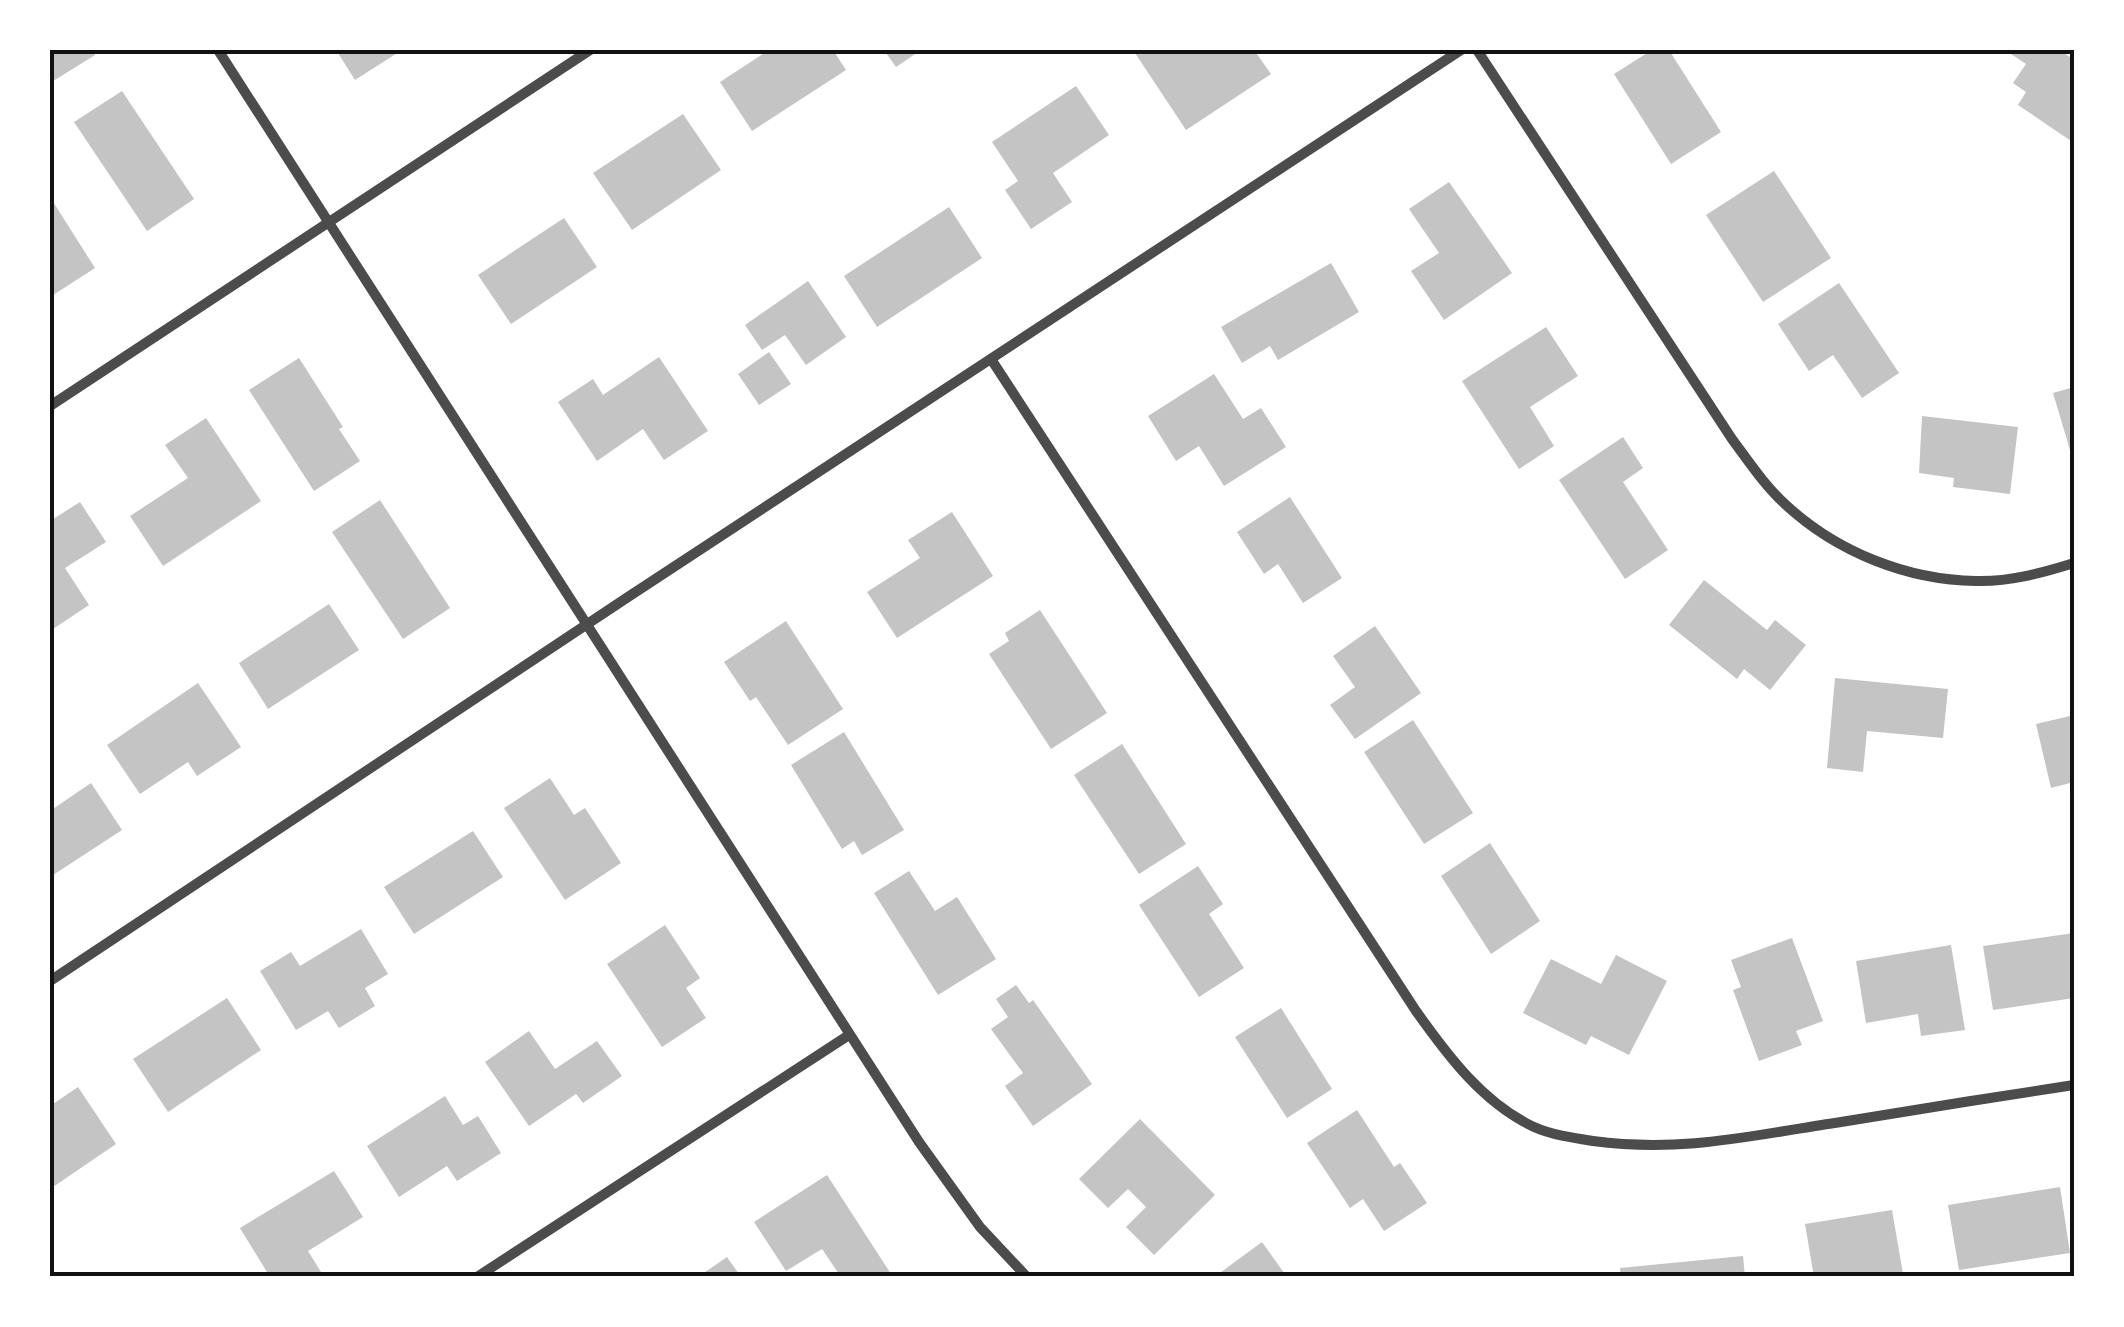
<svg xmlns="http://www.w3.org/2000/svg" width="2124" height="1327" viewBox="0 0 2124 1327" font-family="'Libre Baskerville',serif">
<rect width="100%" height="100%" fill="#fff"/>
<!-- building -->
<g fill="#c4c4c4">
<path d="M 50,50 L 92,50 L 95,55 L 50,83 Z"/>
<path d="M 336,50 L 402,50 L 355,80 Z"/>
<path d="M 769,50 L 833,50 L 846,70 L 752,131 L 720,82 Z"/>
<path d="M 884,50 L 921,50 L 896,67 Z"/>
<path d="M 1133,50 L 1254,50 L 1271,74 L 1186,130 Z"/>
<path d="M 1652,50 L 1669,50 L 1721,132 L 1671,164 L 1614,74 Z"/>
<path d="M 2005,50 L 2059,50 L 2070,57 L 2074,51 L 2074,143 L 2018,105 L 2026,92 L 2013,83 L 2026,64 Z"/>
<path d="M 1076,86 L 1109,135 L 1053,173 L 1072,202 L 1031,229 L 1005,190 L 1018,181 L 992,142 Z"/>
<path d="M 122,91 L 194,199 L 147,231 L 74,122 Z"/>
<path d="M 683,114 L 721,170 L 632,230 L 593,173 Z"/>
<path d="M 1774,171 L 1831,258 L 1763,302 L 1706,215 Z"/>
<path d="M 1449,182 L 1512,273 L 1444,320 L 1411,271 L 1439,253 L 1409,209 Z"/>
<path d="M 50,197 L 95,268 L 50,297 Z"/>
<path d="M 949,207 L 982,258 L 877,327 L 844,276 Z"/>
<path d="M 564,218 L 597,267 L 511,324 L 478,275 Z"/>
<path d="M 1331,263 L 1359,312 L 1278,360 L 1270,346 L 1242,363 L 1221,327 Z"/>
<path d="M 808,281 L 846,337 L 806,365 L 785,335 L 762,350 L 745,325 Z"/>
<path d="M 1839,283 L 1899,373 L 1862,398 L 1833,355 L 1809,371 L 1778,324 Z"/>
<path d="M 1546,327 L 1578,376 L 1530,407 L 1554,446 L 1519,469 L 1462,381 Z"/>
<path d="M 769,352 L 791,384 L 759,405 L 738,374 Z"/>
<path d="M 659,357 L 708,431 L 664,460 L 643,429 L 597,461 L 558,402 L 593,379 L 603,395 Z"/>
<path d="M 299,358 L 343,427 L 339,429 L 360,461 L 314,491 L 249,390 Z"/>
<path d="M 1214,374 L 1243,419 L 1261,408 L 1286,447 L 1224,486 L 1199,446 L 1176,461 L 1148,416 Z"/>
<path d="M 2074,387 L 2074,460 L 2073,460 L 2053,393 Z"/>
<path d="M 1922,416 L 2018,427 L 2010,494 L 1953,487 L 1954,478 L 1919,473 Z"/>
<path d="M 206,418 L 261,501 L 163,566 L 130,516 L 188,478 L 165,445 Z"/>
<path d="M 1623,437 L 1643,468 L 1623,482 L 1668,550 L 1625,579 L 1559,480 Z"/>
<path d="M 1290,497 L 1342,578 L 1303,603 L 1278,564 L 1264,574 L 1237,532 Z"/>
<path d="M 380,500 L 450,608 L 403,639 L 332,532 Z"/>
<path d="M 80,502 L 106,542 L 65,568 L 89,605 L 50,631 L 50,521 Z"/>
<path d="M 952,512 L 993,576 L 897,638 L 867,592 L 920,558 L 908,540 Z"/>
<path d="M 1704,580 L 1767,630 L 1775,620 L 1806,645 L 1770,690 L 1744,669 L 1737,679 L 1669,625 Z"/>
<path d="M 329,604 L 359,650 L 268,709 L 239,663 Z"/>
<path d="M 1040,610 L 1107,713 L 1051,749 L 989,654 L 1009,641 L 1005,633 Z"/>
<path d="M 786,621 L 843,709 L 788,745 L 756,697 L 750,701 L 724,662 Z"/>
<path d="M 1375,626 L 1421,693 L 1355,739 L 1330,705 L 1355,687 L 1333,656 Z"/>
<path d="M 1835,678 L 1948,689 L 1943,738 L 1867,731 L 1863,772 L 1827,768 Z"/>
<path d="M 198,683 L 241,747 L 197,776 L 188,762 L 140,794 L 107,745 Z"/>
<path d="M 2074,715 L 2074,782 L 2051,788 L 2036,724 Z"/>
<path d="M 1413,720 L 1473,813 L 1424,844 L 1364,752 Z"/>
<path d="M 844,732 L 904,830 L 862,855 L 854,841 L 842,849 L 791,765 Z"/>
<path d="M 1122,744 L 1186,844 L 1139,874 L 1074,775 Z"/>
<path d="M 550,778 L 574,815 L 585,808 L 621,863 L 565,900 L 504,808 Z"/>
<path d="M 91,783 L 122,830 L 50,877 L 50,811 Z"/>
<path d="M 473,831 L 503,877 L 414,934 L 384,887 Z"/>
<path d="M 1490,843 L 1540,921 L 1491,954 L 1441,876 Z"/>
<path d="M 1198,866 L 1223,904 L 1209,914 L 1244,968 L 1199,997 L 1139,905 Z"/>
<path d="M 909,871 L 935,911 L 957,897 L 996,959 L 938,995 L 874,893 Z"/>
<path d="M 665,925 L 700,978 L 686,988 L 706,1018 L 662,1047 L 607,964 Z"/>
<path d="M 361,929 L 388,974 L 365,988 L 375,1006 L 339,1028 L 328,1011 L 296,1030 L 260,971 L 291,952 L 300,966 Z"/>
<path d="M 2074,933 L 2074,998 L 1993,1010 L 1983,946 Z"/>
<path d="M 1792,938 L 1823,1021 L 1796,1031 L 1802,1045 L 1759,1061 L 1733,990 L 1741,987 L 1731,960 Z"/>
<path d="M 1951,945 L 1965,1030 L 1921,1036 L 1918,1014 L 1866,1023 L 1856,961 Z"/>
<path d="M 1616,955 L 1667,981 L 1629,1055 L 1591,1036 L 1586,1045 L 1523,1013 L 1551,959 L 1601,984 Z"/>
<path d="M 1016,985 L 1029,1003 L 1033,1000 L 1092,1084 L 1033,1126 L 1005,1086 L 1023,1073 L 991,1029 L 1008,1017 L 996,999 Z"/>
<path d="M 227,998 L 261,1050 L 168,1112 L 133,1059 Z"/>
<path d="M 1281,1008 L 1332,1089 L 1287,1118 L 1235,1037 Z"/>
<path d="M 529,1031 L 555,1069 L 597,1041 L 622,1076 L 583,1103 L 576,1094 L 529,1126 L 485,1062 Z"/>
<path d="M 78,1087 L 116,1144 L 50,1189 L 50,1106 Z"/>
<path d="M 445,1096 L 463,1125 L 478,1116 L 501,1153 L 457,1181 L 447,1166 L 399,1197 L 367,1146 Z"/>
<path d="M 1357,1110 L 1394,1167 L 1400,1163 L 1427,1203 L 1384,1231 L 1363,1199 L 1350,1208 L 1307,1143 Z"/>
<path d="M 1140,1119 L 1215,1195 L 1154,1255 L 1126,1227 L 1146,1207 L 1128,1189 L 1108,1208 L 1079,1179 Z"/>
<path d="M 334,1171 L 363,1217 L 308,1251 L 321,1272 L 313,1277 L 270,1277 L 240,1228 Z"/>
<path d="M 827,1175 L 893,1277 L 841,1277 L 822,1249 L 786,1271 L 754,1222 Z"/>
<path d="M 2060,1187 L 2070,1253 L 1959,1270 L 1948,1205 Z"/>
<path d="M 1892,1210 L 1903,1274 L 1882,1277 L 1814,1277 L 1805,1224 Z"/>
<path d="M 1262,1242 L 1287,1277 L 1219,1277 L 1217,1275 Z"/>
<path d="M 1743,1256 L 1745,1277 L 1621,1277 L 1620,1268 Z"/>
<path d="M 727,1257 L 741,1277 L 698,1277 Z"/>
</g>
<g fill="none" stroke-linecap="round" stroke-linejoin="round">
<!-- minor -->
<g stroke="#4c4c4c" stroke-width="10">
<path d="M 218,50 L 919,1142 L 980,1227 L 1027,1277"/>
<path d="M 1477,50 L 1732,439 C 1749,462 1765,486 1786,505 C 1837,552 1907,580 1976,581 C 2009,582 2042,573 2074,563"/>
<path d="M 991,359 L 1416,1011 C 1448,1056 1483,1103 1534,1127 C 1552,1135 1573,1138 1593,1141 C 1684,1153 1753,1135 1841,1122 C 1919,1109 1996,1097 2074,1085"/>
<path d="M 50,406 L 590,50"/>
<path d="M 50,981 L 628,597 L 1461,50"/>
<path d="M 477,1277 L 849,1035"/>
</g>
</g>
<!-- border -->
<rect width="2124" height="1327" fill="none" stroke="#ffffff" stroke-width="105"/>
<rect x="52" y="52" width="2020" height="1222" fill="none" stroke="#111" stroke-width="4"/>
</svg>
